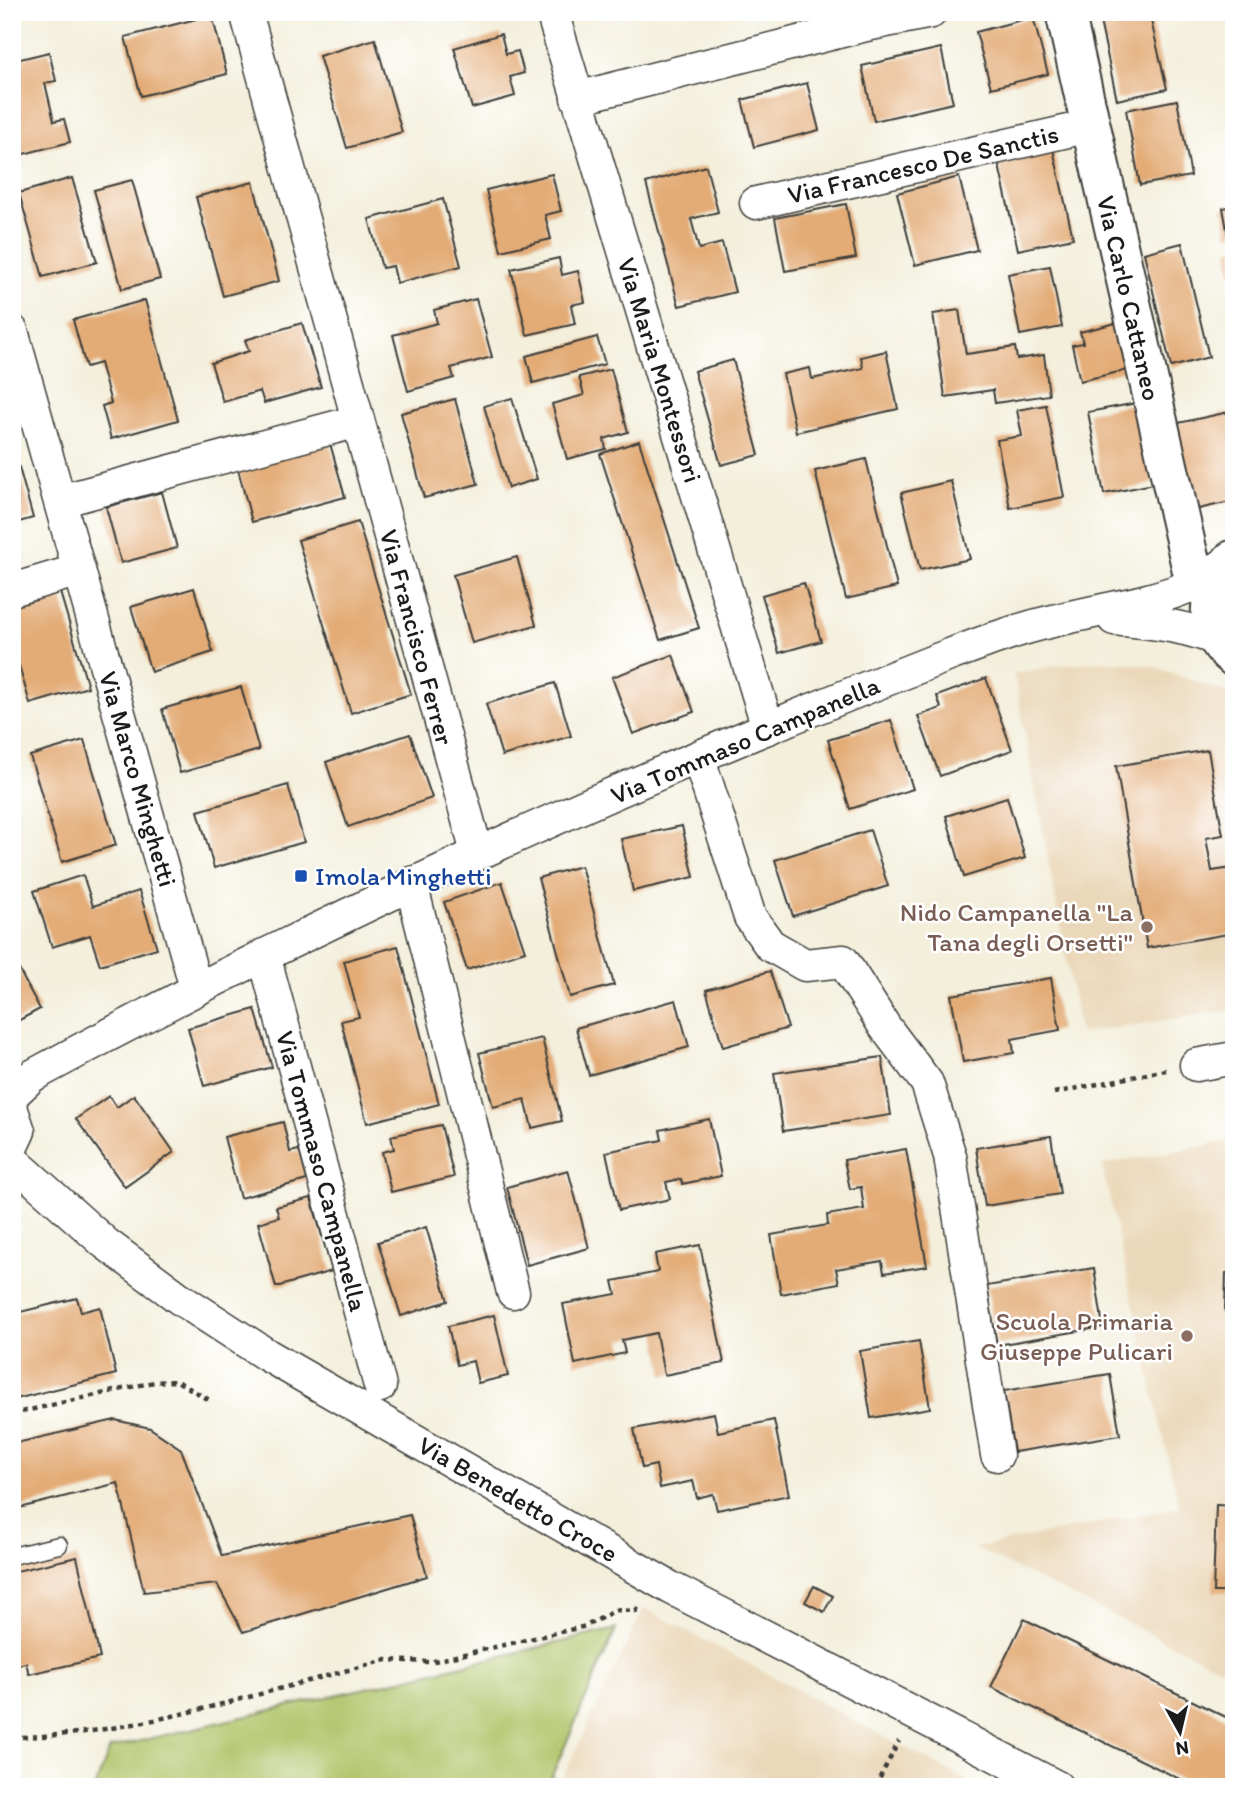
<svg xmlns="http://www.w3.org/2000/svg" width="1246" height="1799" viewBox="0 0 1246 1799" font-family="Itim,sans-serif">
<rect width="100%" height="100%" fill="#fff"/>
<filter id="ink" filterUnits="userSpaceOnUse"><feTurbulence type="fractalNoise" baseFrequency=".0143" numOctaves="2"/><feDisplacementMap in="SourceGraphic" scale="14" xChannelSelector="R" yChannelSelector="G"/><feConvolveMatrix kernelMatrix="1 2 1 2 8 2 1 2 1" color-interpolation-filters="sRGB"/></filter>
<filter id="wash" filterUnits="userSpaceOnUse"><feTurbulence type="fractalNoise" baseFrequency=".00686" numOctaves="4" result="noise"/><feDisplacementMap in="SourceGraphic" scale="28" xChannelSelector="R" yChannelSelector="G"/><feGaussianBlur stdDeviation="1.57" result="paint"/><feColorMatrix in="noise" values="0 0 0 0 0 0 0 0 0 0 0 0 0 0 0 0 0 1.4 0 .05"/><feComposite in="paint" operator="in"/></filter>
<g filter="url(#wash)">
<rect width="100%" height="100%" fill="#f3efdb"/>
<!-- built -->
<g fill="#ebd8ba">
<path d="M 1101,661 L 1152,666 L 1234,695 L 1234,1010 L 1080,1033 L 1014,674 L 1053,666 Z"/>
<path d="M 1234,1140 L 1234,1675 L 974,1548 L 1179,1507 L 1102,1165 Z"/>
<path d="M 644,1608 L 979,1787 L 558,1787 Z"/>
</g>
<!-- green -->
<path fill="#b0c469" stroke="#667042" stroke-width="2" d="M 616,1629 L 547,1787 L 95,1787 L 110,1748 Z"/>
<g id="blocks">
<!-- building -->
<g fill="#e3ac77">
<path d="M 1098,12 L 1149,12 L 1167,89 L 1117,100 Z"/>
<path d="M 212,15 L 227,74 L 141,96 L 125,37 Z"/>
<path d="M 1033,17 L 1048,74 L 991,88 L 976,32 Z"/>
<path d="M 501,34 L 506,54 L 518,51 L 524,73 L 510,77 L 515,96 L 472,108 L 454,48 Z"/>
<path d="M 375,39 L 402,132 L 347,148 L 319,56 Z"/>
<path d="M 941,48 L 953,103 L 874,121 L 862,66 Z"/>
<path d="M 49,52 L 56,81 L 45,83 L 54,121 L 64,119 L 70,142 L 12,157 L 12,61 Z"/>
<path d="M 807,83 L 819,130 L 754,147 L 742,100 Z"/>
<path d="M 1177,100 L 1191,176 L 1140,185 L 1126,110 Z"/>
<path d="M 1053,149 L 1073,238 L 1018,250 L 998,161 Z"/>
<path d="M 706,166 L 718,212 L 691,219 L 699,249 L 722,243 L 735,292 L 679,306 L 646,183 Z"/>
<path d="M 552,174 L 561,211 L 545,215 L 551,239 L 501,251 L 486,190 Z"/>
<path d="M 959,177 L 977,250 L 915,265 L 897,193 Z"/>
<path d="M 72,178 L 97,262 L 43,277 L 19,193 Z"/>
<path d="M 132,180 L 160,279 L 122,289 L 94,190 Z"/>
<path d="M 253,182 L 279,281 L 223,296 L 196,197 Z"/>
<path d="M 443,199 L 461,266 L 397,283 L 393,266 L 382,268 L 369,219 Z"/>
<path d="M 846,204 L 856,258 L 785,271 L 775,218 Z"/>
<path d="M 1234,206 L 1234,234 L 1228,235 L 1223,208 Z"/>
<path d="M 1182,243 L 1209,357 L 1171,367 L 1144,253 Z"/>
<path d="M 1234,249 L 1234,274 L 1232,274 L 1228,250 Z"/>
<path d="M 559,258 L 562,275 L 578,271 L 585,302 L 571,305 L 575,324 L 527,335 L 511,269 Z"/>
<path d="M 1050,266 L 1062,327 L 1020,335 L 1008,274 Z"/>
<path d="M 476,299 L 492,357 L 451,368 L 454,378 L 408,391 L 393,335 L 437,323 L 434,310 Z"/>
<path d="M 145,300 L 178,420 L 111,439 L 102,406 L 111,403 L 100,363 L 86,367 L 73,320 Z"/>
<path d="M 959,310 L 966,354 L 1015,347 L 1017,359 L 1044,355 L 1049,395 L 995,403 L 993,390 L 945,397 L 933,314 Z"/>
<path d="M 302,323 L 321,387 L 264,403 L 260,391 L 223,402 L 211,363 L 249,351 L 245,340 Z"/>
<path d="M 1116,323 L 1127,370 L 1080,381 L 1072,345 L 1083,343 L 1080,332 Z"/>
<path d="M 597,337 L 605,364 L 533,383 L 526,356 Z"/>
<path d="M 886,351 L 898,409 L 796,432 L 783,374 L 810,368 L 812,379 L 863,368 L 861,357 Z"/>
<path d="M 733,360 L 759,455 L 721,465 L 694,371 Z"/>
<path d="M 611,369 L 628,432 L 604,439 L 606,449 L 567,459 L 552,404 L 584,395 L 579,377 Z"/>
<path d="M 512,398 L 537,479 L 508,488 L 484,406 Z"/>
<path d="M 455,399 L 478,484 L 424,498 L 401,413 Z"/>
<path d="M 1137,403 L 1153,484 L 1104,494 L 1088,412 Z"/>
<path d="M 1046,405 L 1064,497 L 1010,508 L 997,440 L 1022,436 L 1017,410 Z"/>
<path d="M 1229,412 L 1234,431 L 1234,501 L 1194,510 L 1174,424 Z"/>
<path d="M 328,436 L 345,497 L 252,522 L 236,462 Z"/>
<path d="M 639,441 L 699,628 L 660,640 L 600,454 Z"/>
<path d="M 12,442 L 33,518 L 12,524 Z"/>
<path d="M 866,459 L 897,587 L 846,599 L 815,471 Z"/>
<path d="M 951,481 L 970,559 L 920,570 L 901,493 Z"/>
<path d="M 162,492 L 177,548 L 121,563 L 106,507 Z"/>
<path d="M 358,522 L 411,694 L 351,713 L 298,540 Z"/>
<path d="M 517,557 L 536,625 L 472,643 L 453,575 Z"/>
<path d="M 57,582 L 88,687 L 30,704 L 12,641 L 12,595 Z"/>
<path d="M 804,583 L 821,641 L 779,653 L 762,595 Z"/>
<path d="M 194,588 L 213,652 L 151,672 L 131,607 Z"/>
<path d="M 673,655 L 694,712 L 633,734 L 612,677 Z"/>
<path d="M 986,678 L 1012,750 L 940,776 L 918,716 L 941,708 L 937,696 Z"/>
<path d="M 555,683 L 571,736 L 502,756 L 486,704 Z"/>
<path d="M 241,687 L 259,750 L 180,773 L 162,709 Z"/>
<path d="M 891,720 L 913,789 L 850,809 L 828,740 Z"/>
<path d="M 410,734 L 432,798 L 348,827 L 326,762 Z"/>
<path d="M 84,740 L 116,845 L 62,862 L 30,756 Z"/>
<path d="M 1208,750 L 1223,835 L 1206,838 L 1212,871 L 1232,868 L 1234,933 L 1147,948 L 1116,766 Z"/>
<path d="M 288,785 L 304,842 L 214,868 L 198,811 Z"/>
<path d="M 1007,797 L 1025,858 L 964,877 L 946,816 Z"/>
<path d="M 682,826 L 694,877 L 633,891 L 621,839 Z"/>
<path d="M 870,830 L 888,886 L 793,916 L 775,860 Z"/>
<path d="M 581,866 L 614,985 L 570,997 L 538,878 Z"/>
<path d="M 83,875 L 93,906 L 139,891 L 157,948 L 100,965 L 90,935 L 52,947 L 34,891 Z"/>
<path d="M 502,882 L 525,951 L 467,970 L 444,902 Z"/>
<path d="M 398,946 L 439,1104 L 367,1123 L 341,1021 L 359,1017 L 344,961 Z"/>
<path d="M 17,966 L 40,1009 L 12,1024 L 12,968 Z"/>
<path d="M 770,971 L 788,1028 L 723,1047 L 706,990 Z"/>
<path d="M 1051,978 L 1060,1030 L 1012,1039 L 1014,1053 L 963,1062 L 951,995 Z"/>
<path d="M 676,1000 L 689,1047 L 589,1075 L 576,1028 Z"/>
<path d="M 255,1009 L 272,1067 L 204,1086 L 188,1028 Z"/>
<path d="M 542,1038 L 562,1121 L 532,1128 L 525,1099 L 493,1107 L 479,1053 Z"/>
<path d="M 882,1057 L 891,1115 L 783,1131 L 774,1073 Z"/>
<path d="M 134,1095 L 174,1152 L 125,1187 L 76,1119 L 109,1096 L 117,1107 Z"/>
<path d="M 709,1119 L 721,1176 L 682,1184 L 681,1179 L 666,1182 L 670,1199 L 619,1210 L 606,1152 L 662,1140 L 660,1130 Z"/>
<path d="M 283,1122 L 290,1152 L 299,1150 L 307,1180 L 240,1198 L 224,1137 Z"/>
<path d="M 441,1125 L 454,1177 L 391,1192 L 382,1152 L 394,1149 L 391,1136 Z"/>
<path d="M 1051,1136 L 1060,1194 L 985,1206 L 976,1148 Z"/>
<path d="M 906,1149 L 927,1266 L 884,1273 L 882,1261 L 836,1269 L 839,1283 L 781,1294 L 771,1235 L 828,1225 L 827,1215 L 864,1209 L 861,1187 L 850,1189 L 844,1160 Z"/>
<path d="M 568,1170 L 589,1248 L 527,1265 L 507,1187 Z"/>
<path d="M 311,1198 L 332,1271 L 276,1287 L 258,1223 L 279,1217 L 276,1207 Z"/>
<path d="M 426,1227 L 448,1301 L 401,1316 L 378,1242 Z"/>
<path d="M 700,1245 L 724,1363 L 664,1375 L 656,1333 L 622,1340 L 625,1353 L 575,1364 L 563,1304 L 616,1294 L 613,1281 L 658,1272 L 655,1254 Z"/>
<path d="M 1094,1268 L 1103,1327 L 997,1345 L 987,1286 Z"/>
<path d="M 1226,1273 L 1234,1273 L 1234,1312 L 1225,1312 Z"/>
<path d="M 77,1298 L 81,1312 L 100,1307 L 116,1374 L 12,1400 L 12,1314 Z"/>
<path d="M 494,1315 L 508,1376 L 478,1383 L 473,1361 L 457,1365 L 448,1326 Z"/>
<path d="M 919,1341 L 930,1408 L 871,1418 L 860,1351 Z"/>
<path d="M 1110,1374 L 1120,1435 L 1014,1452 L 1004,1391 Z"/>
<path d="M 714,1413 L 718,1432 L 774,1420 L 789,1495 L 717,1510 L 713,1494 L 697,1498 L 693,1481 L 660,1488 L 656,1465 L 642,1468 L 634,1429 Z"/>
<path d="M 115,1420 L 150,1428 L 181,1449 L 222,1556 L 410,1515 L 427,1576 L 243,1632 L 217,1584 L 144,1592 L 118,1483 L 12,1510 L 12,1444 Z"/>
<path d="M 1216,1505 L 1234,1506 L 1234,1592 L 1213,1592 Z"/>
<path d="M 77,1557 L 100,1658 L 29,1674 L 26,1663 L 12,1666 L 12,1572 Z"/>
<path d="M 814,1586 L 833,1596 L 824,1612 L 805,1602 Z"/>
<path d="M 1024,1619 L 1234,1721 L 1234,1787 L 1196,1787 L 991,1687 Z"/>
</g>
</g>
</g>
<g filter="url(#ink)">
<use href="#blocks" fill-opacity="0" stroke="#3c3c39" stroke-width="2"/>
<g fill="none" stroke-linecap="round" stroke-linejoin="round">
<!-- service casing -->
<g stroke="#3c3c39" stroke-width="19">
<path id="service" d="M 12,1556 L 59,1545"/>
</g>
<!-- minor casing -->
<g stroke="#3c3c39" stroke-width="35">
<g id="minor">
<path d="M 246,12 L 477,853"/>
<path d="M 552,12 L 768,728"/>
<path d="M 577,98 L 866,25 L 931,12"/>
<path d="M 756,203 L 1090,126"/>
<path d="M 12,331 L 196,988"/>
<path d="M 60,501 L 358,421"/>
<path d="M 12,590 L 79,570"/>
<path d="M 1114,619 C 1150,623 1184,625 1218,640"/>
<path d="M 699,759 L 750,917 L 770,945 L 805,965 L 843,961 L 885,1027 L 927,1083 L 950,1156 L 997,1455"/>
<path d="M 411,883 L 513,1292"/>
<path d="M 264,955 L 380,1386"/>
<path d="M 1196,1065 L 1234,1058"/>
<path d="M 12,1095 L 32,1076 C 324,917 629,780 939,659 C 976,645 1014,630 1053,621 C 1101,609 1149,604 1195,584"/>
<path d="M 12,1110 L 19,1131 L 12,1146"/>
<path d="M 12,1160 L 105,1243 L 179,1298 L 267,1355 L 671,1588 L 1057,1787"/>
</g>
</g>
<!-- tertiary casing -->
<g stroke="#3c3c39" stroke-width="42">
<g id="tertiary">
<path d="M 1065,12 L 1195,584 L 1223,569"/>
<path d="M 1232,560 C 1207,587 1200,632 1234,657"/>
</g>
</g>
<!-- path -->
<g stroke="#3c3c39" stroke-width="4.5" stroke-dasharray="5 5" stroke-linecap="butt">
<path d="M 1054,1093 L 1166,1070"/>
<path d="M 12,1414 L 154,1382 L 177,1381 L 211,1401"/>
<path d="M 12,1737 C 132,1737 270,1689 387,1660 L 430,1662 L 586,1626 L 616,1610 L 636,1611 L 639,1606"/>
<path d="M 875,1787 L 899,1741"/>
</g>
<!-- service -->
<use href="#service" stroke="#fff" stroke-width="16"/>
<!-- minor -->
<use href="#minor" stroke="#fff" stroke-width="32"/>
<!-- tertiary -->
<use href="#tertiary" stroke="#fff" stroke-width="38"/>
</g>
</g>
<!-- markers -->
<rect fill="#1a4fb4" stroke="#fff" stroke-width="2.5" x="294" y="869" width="14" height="14" rx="3.5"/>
<g fill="#8d6e63" stroke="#fff" stroke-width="2.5">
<circle cx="1147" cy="927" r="7"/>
<circle cx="1187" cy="1336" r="7"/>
</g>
<g text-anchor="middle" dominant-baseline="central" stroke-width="5" stroke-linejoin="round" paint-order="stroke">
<!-- street labels -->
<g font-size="26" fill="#1c1c1c" stroke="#fff">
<text transform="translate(923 164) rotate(-13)">Via Francesco De Sanctis</text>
<text transform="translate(1129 298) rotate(77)">Via Carlo Cattaneo</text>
<text transform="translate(660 370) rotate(73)">Via Maria Montessori</text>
<text transform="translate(417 637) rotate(75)">Via Francisco Ferrer</text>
<text transform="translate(745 740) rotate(-23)">Via Tommaso Campanella</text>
<text transform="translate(138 779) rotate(74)">Via Marco Minghetti</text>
<text transform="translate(322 1171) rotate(75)">Via Tommaso Campanella</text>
<text transform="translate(518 1499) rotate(30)">Via Benedetto Croce</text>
</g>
<!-- transit labels -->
<g font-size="26" fill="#164399" stroke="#fff" text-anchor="start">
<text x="315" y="876">Imola Minghetti</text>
</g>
<!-- education labels -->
<g font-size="26" fill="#785e54" stroke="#fff" text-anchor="end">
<text x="1133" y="912">Nido Campanella "La<tspan x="1133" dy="30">Tana degli Orsetti"</tspan></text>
<text x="1173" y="1321">Scuola Primaria<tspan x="1173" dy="30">Giuseppe Pulicari</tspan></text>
</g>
</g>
<!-- margin -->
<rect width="1246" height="1799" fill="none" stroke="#fff" stroke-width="42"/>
<!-- north arrow -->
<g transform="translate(1180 1732) rotate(172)" stroke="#ffffff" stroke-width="5" paint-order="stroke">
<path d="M0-5L12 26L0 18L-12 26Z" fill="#1c1c1c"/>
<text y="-10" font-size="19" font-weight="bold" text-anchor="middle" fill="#1c1c1c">N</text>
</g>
</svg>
